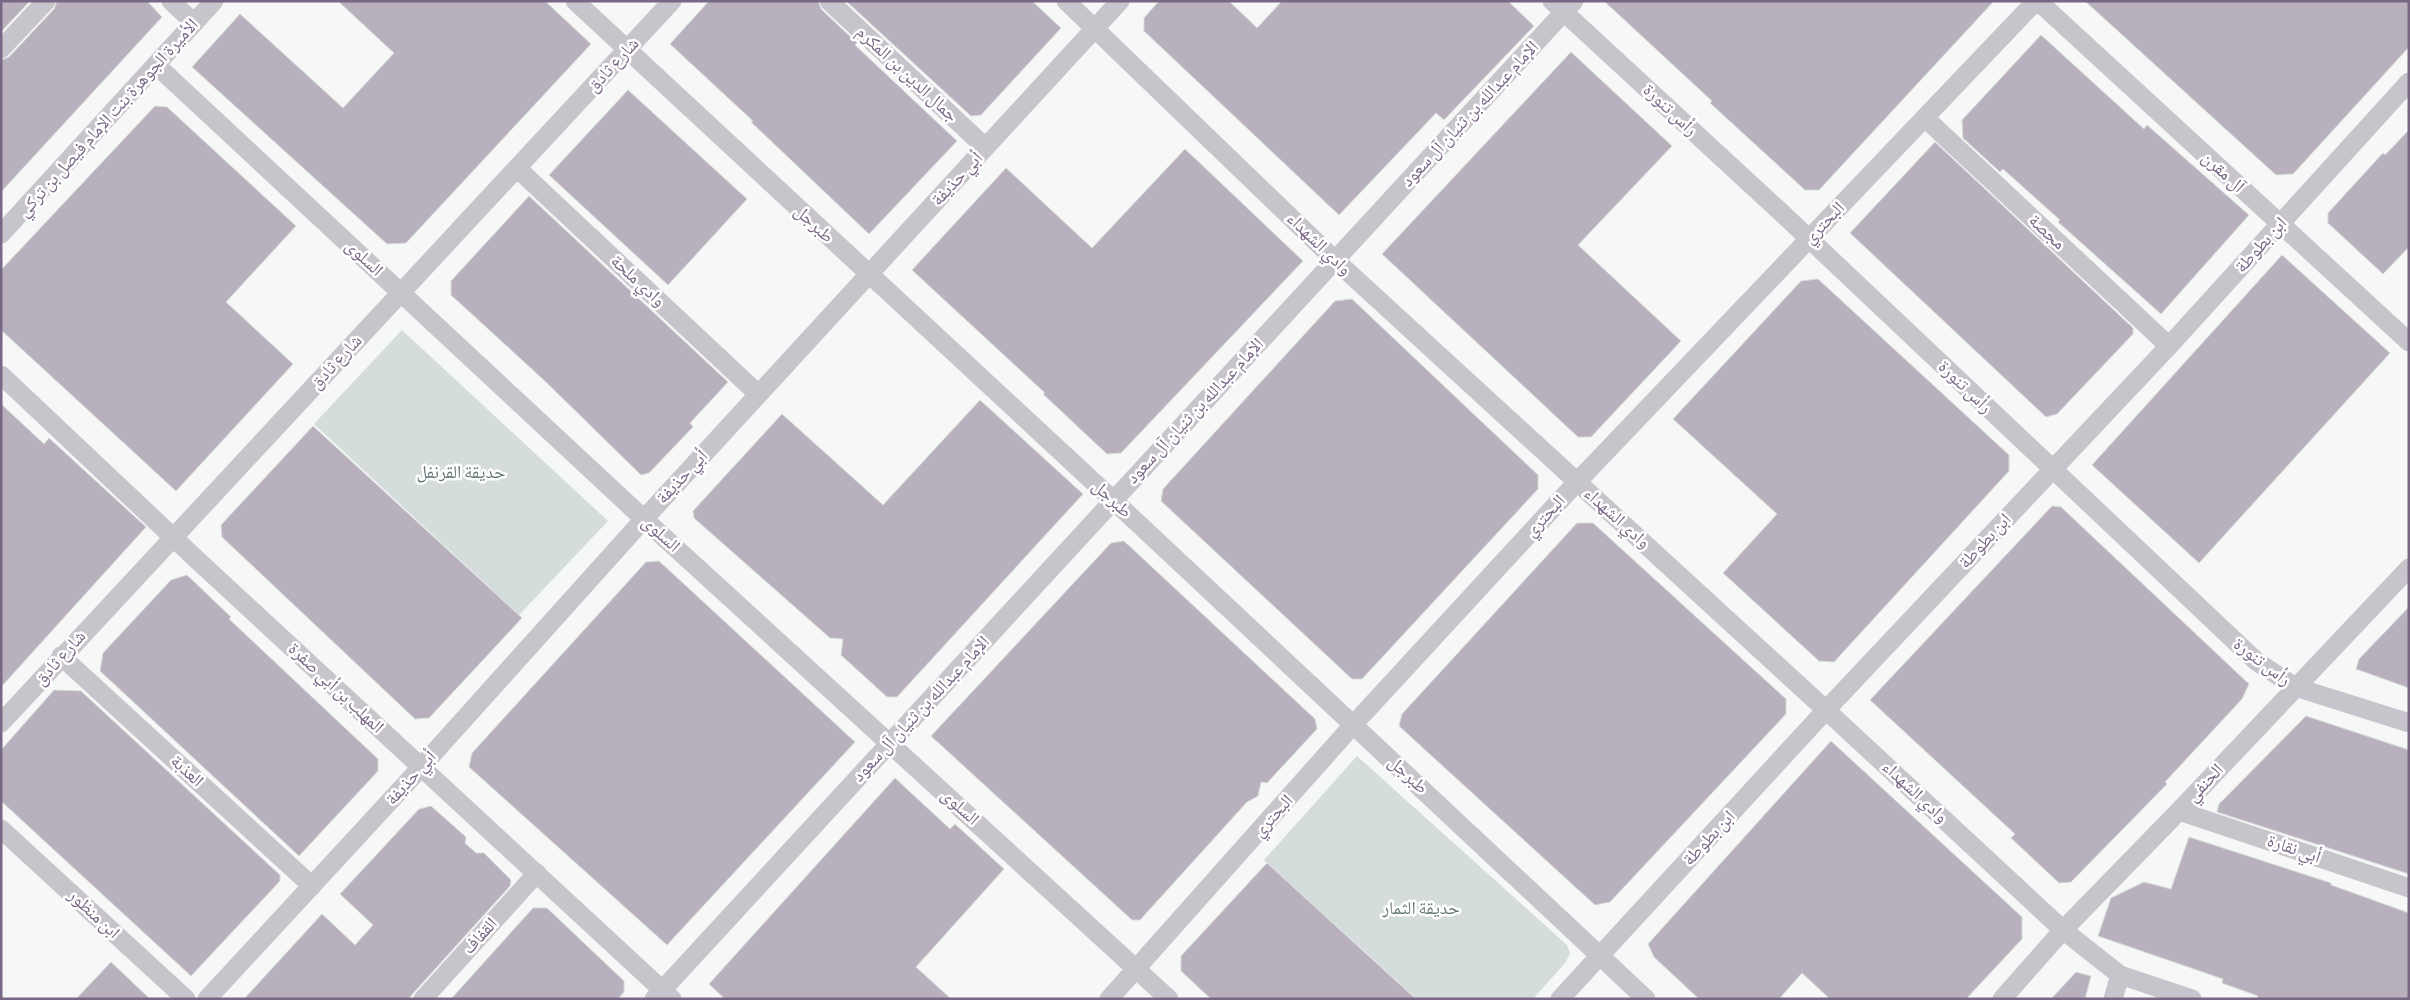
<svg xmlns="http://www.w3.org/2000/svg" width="2410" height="1000" viewBox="0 0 2410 1000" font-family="'Sofia Sans Condensed','Noto Naskh Arabic',sans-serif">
<rect width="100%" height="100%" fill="#f5f8f6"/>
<!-- green -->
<g fill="#d4dddb">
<path d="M 402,330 L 608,521 L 519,615 L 314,424 Z"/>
<path d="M 1357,756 L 1567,945 L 1570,953 L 1566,962 L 1533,999 L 1417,999 L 1264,860 Z"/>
</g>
<!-- building -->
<g fill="#b8b1bd" stroke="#d8dad8">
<path d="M 1,1 L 30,1 L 1,32 Z"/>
<path d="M 57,1 L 147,1 L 162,17 L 1,192 L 1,60 L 9,57 L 54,9 Z"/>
<path d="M 338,1 L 545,1 L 591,44 L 406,243 L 387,244 L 192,67 L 240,14 L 343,108 L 394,53 Z"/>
<path d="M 709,1 L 818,1 L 821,9 L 857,43 L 855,45 L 957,141 L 869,234 L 751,122 L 753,121 L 670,44 Z"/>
<path d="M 846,1 L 1032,1 L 1061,28 L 981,115 L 971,116 Z"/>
<path d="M 1159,1 L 1229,1 L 1257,28 L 1282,1 L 1508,1 L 1534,26 L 1444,120 L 1436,113 L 1339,215 L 1144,31 L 1144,18 Z"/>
<path d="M 1604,1 L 1994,1 L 1819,190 L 1805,190 L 1710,103 L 1712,101 Z"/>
<path d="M 2085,1 L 2409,1 L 2409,47 L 2293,174 L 2276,175 Z"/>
<path d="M 2041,35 L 2144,129 L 2147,125 L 2249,215 L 2161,314 L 2058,222 L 2060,220 L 2003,169 L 2000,172 L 1963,138 L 1962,120 Z"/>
<path d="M 1571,52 L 1672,146 L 1578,245 L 1681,341 L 1591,437 L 1578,437 L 1382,254 Z"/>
<path d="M 628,90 L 747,199 L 668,285 L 549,175 Z"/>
<path d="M 155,106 L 167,107 L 296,226 L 226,302 L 293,364 L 176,491 L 1,330 L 1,270 Z"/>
<path d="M 2409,130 L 2409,247 L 2383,274 L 2328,223 L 2328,213 L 2383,153 L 2385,155 Z"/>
<path d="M 1935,142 L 2133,328 L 2133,334 L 2057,414 L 2046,417 L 1850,233 Z"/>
<path d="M 1185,149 L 1303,261 L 1121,453 L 1107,454 L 1043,394 L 1045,393 L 912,270 L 1006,168 L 1092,248 Z"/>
<path d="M 529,196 L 728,382 L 690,423 L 693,427 L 649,473 L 641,475 L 546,382 L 451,295 L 451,281 Z"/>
<path d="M 2282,255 L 2390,353 L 2199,563 L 2092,465 Z"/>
<path d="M 1818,279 L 2009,455 L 2009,471 L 1834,662 L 1819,661 L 1723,573 L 1777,514 L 1673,419 L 1801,281 Z"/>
<path d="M 1352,299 L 1538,475 L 1538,489 L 1362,679 L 1352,679 L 1161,501 L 1163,489 L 1335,301 Z"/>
<path d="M 980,400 L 1083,494 L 897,697 L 887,697 L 841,655 L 843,639 L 830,638 L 694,518 L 693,511 L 782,414 L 883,505 Z"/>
<path d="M 1,404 L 44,444 L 49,438 L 146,527 L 1,687 Z"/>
<path d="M 313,426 L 522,618 L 429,718 L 415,719 L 222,537 L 221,525 Z"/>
<path d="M 2052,506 L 2061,507 L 2249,684 L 2242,699 L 2165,782 L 2167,784 L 2071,882 L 2059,883 L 2011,838 L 2015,834 L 1870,700 Z"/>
<path d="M 1577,523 L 1593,523 L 1786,699 L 1786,714 L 1610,902 L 1595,905 L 1399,726 L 1402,714 Z"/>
<path d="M 1124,541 L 1315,719 L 1317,729 L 1267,783 L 1261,782 L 1258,796 L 1247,802 L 1140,920 L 1132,920 L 931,736 L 1111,543 Z"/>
<path d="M 659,561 L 855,742 L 667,945 L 469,767 L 472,753 L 646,562 Z"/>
<path d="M 187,575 L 231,617 L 229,619 L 378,759 L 378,771 L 299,856 L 100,671 L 103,653 L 171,580 Z"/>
<path d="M 2409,607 L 2409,688 L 2356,669 L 2359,659 Z"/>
<path d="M 54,690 L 81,691 L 280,875 L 280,881 L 191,976 L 1,801 L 1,750 Z"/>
<path d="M 2306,716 L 2409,750 L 2409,874 L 2217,812 L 2219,804 Z"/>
<path d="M 1831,741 L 2022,917 L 2022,939 L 1966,999 L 1830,999 L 1802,973 L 1779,999 L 1699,999 L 1654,957 L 1648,944 Z"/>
<path d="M 895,778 L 950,829 L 955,824 L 1004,869 L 916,967 L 951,999 L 725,999 L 709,984 Z"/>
<path d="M 431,806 L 466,837 L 465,843 L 476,853 L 484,853 L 511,880 L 510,886 L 408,999 L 244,999 L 322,914 L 355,945 L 373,925 L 340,894 L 419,809 Z"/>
<path d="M 2189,837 L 2331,883 L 2331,885 L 2409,913 L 2409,999 L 2257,999 L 2258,996 L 2222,983 L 2223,979 L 2098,936 L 2111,898 L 2144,882 L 2171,889 Z"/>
<path d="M 1267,863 L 1372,959 L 1416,999 L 1211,999 L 1181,971 L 1181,956 Z"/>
<path d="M 533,908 L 547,908 L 624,981 L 624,992 L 618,999 L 451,999 Z"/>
<path d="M 111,962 L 150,999 L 76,999 Z"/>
<path d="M 2076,972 L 2091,976 L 2085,999 L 2051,999 Z"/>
</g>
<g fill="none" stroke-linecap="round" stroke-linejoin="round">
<!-- minor -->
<g stroke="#c8c4cb" stroke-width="19">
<path d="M 171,1 L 194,23"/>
<path d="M 575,1 L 1113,500 L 1646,999"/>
<path d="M 829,1 L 985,147"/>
<path d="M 1066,1 L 1335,260 L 1826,710 L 2063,930 L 2120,975 L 2192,999"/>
<path d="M 1552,1 L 1785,216 L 2256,661 L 2295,687 L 2409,723"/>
<path d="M 2038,1 L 2409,342"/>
<path d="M 1,49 L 46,1"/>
<path d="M 156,65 L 644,519 L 1169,999"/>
<path d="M 1925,118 L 2169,346"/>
<path d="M 518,169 L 758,394"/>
<path d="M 1,234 L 214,1"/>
<path d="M 1,375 L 194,557 L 672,999"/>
<path d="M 61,656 L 312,886"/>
<path d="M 1,723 L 672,1"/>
<path d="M 2179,811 L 2409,888"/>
<path d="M 1,829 L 186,999"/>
<path d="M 207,999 L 403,787 L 644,519 L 1120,1"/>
<path d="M 423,999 L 537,873"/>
<path d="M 654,999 L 1574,1"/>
<path d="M 1109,999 L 1353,725 L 1577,482 L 2036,1"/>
<path d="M 1560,999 L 1826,710 L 2169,346 L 2409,82"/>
<path d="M 2002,999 L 2063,930 L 2179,811 L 2409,568"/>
<path d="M 2113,999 L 2120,975"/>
</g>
</g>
<g text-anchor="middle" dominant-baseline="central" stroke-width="5" stroke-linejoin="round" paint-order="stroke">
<!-- street labels -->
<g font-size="18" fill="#796786" stroke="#fff">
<text transform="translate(613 65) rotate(-47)">شارع ثادق</text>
<text transform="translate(907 74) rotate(43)">جمال الدين بن المكرم</text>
<text transform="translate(1670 110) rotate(43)">رأس تنورة</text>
<text transform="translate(1470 114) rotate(-47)">الإمام عبدالله بن ثنيان آل سعود</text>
<text transform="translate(108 118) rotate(-48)">الأميرة الجوهرة بنت الإمام فيصل بن تركي</text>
<text transform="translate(2223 172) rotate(43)">آل مقرن</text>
<text transform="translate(957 179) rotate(-47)">أبي حذيفة</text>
<text transform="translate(1824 223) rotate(-46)">البحتري</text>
<text transform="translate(814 224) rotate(43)">طبرجل</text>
<text transform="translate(2047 232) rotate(43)">مجصة</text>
<text transform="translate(1319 244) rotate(44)">وادي الشهداء</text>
<text transform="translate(2261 245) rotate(-48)">ابن بطوطة</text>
<text transform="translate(364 258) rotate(43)">السلوى</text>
<text transform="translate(638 281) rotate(43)">وادي ملحة</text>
<text transform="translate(336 362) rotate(-47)">شارع ثادق</text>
<text transform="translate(1965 387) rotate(44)">رأس تنورة</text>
<text transform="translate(1195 411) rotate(-47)">الإمام عبدالله بن ثنيان آل سعود</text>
<text transform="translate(682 477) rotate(-47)">أبي حذيفة</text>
<text transform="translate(1112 499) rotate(43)">طبرجل</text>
<text transform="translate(1545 516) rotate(-47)">البحتري</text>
<text transform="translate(1617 518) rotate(42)">وادي الشهداء</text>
<text transform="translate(661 534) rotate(42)">السلوى</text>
<text transform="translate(1985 541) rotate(-47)">ابن بطوطة</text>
<text transform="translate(60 658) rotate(-48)">شارع ثادق</text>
<text transform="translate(2262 662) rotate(37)">رأس تنورة</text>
<text transform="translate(336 688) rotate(43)">المهلب بن أبي صفرة</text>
<text transform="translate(921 709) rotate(-47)">الإمام عبدالله بن ثنيان آل سعود</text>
<text transform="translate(187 771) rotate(43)">العذبة</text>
<text transform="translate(1408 775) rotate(43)">طبرجل</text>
<text transform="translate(411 778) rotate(-48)">أبي حذيفة</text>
<text transform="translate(2205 783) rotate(-47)">الحنفي</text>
<text transform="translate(1915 792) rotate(43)">وادي الشهداء</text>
<text transform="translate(960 807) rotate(42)">السلوى</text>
<text transform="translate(1273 816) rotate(-48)">البحتري</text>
<text transform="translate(1709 838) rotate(-47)">ابن بطوطة</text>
<text transform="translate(2294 849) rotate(19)">أبي نقارة</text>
<text transform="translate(94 914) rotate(43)">ابن منظور</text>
<text transform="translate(480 936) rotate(-48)">القفاف</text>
</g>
<!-- park labels -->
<g font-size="18" fill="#627876" stroke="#fff">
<text x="461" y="472">حديقة القرنفل</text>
<text x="1421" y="908">حديقة الثمار</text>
</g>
</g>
<!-- border -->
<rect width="2410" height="1000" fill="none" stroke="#796786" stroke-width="5"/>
</svg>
